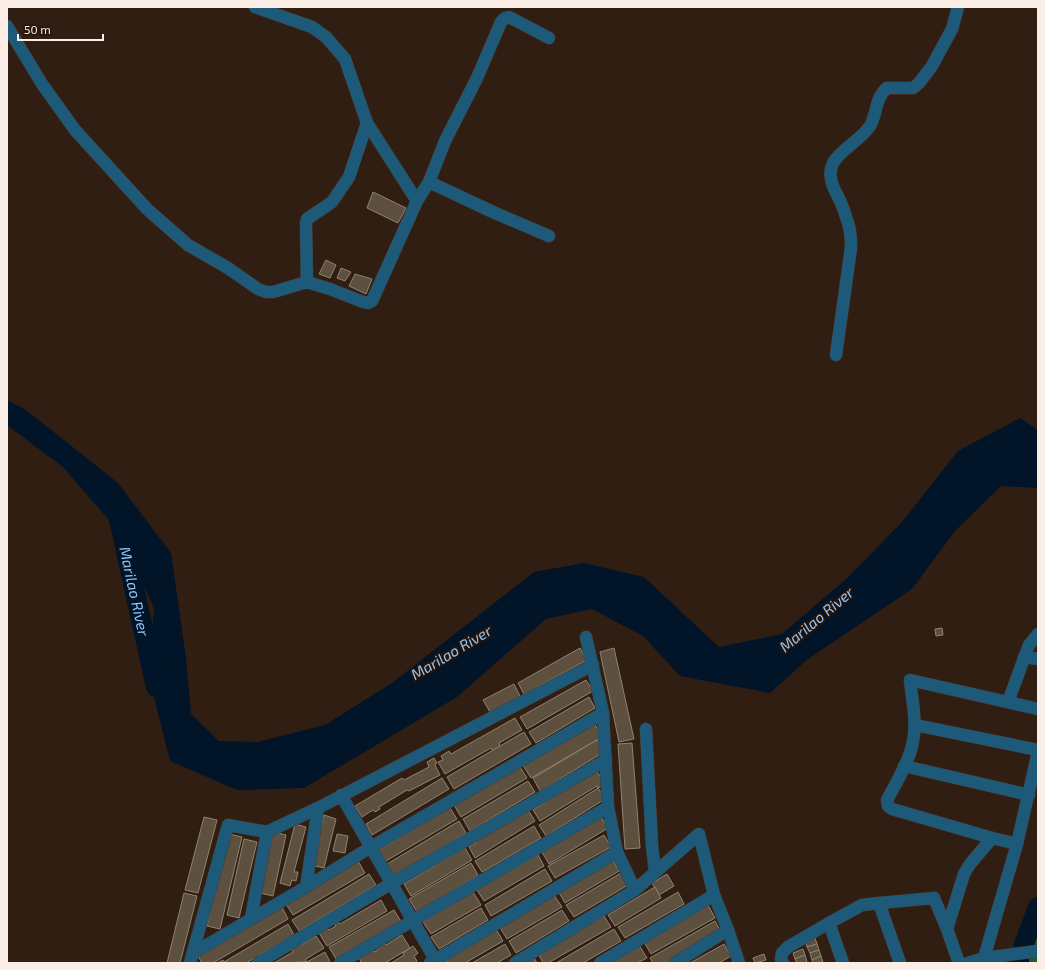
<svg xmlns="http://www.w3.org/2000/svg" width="1045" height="970" viewBox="0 0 1045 970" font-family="'Exo 2',sans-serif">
<rect width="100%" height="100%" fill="#301e13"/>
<!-- green -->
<path fill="#25582d" d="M 1038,918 L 1038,963 L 1023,963 L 1032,934 Z"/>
<!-- water -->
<path fill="#021427" d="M 7,400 L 26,410 L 118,483 L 171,553 L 186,658 L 191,714 L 219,741 L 257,742 L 325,725 L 392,683 L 534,572 L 584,563 L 644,577 L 719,647 L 782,634 L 846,579 L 902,522 L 958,451 L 1020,418 L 1038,430 L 1038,488 L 1001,486 L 955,531 L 912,589 L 808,659 L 770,693 L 680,676 L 643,636 L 592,609 L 546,619 L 457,697 L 304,788 L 237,790 L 170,761 L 149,677 L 154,608 L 120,533 L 63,467 L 7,425 Z"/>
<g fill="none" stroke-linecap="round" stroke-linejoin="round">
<!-- river -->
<g stroke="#021427" stroke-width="20">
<path id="s1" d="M 118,515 L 156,687"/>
<path d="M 1024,944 L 1038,907"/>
<path d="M 1019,963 L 1019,961"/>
</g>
</g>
<!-- building -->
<g fill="#5d503e" stroke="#8f826e">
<path d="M 373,192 L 406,208 L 398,223 L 367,208 Z"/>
<path d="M 326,260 L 336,265 L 330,278 L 319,274 Z"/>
<path d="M 341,268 L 351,272 L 345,281 L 337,278 Z"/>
<path d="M 355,274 L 372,279 L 366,294 L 349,286 Z"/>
<path d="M 942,628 L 943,635 L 936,636 L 935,629 Z"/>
<path d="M 580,648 L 587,660 L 524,694 L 518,683 Z"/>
<path d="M 614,648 L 634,739 L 619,742 L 600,652 Z"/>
<path d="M 586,680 L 593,691 L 527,729 L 520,717 Z"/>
<path d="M 514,684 L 520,696 L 490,712 L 483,700 Z"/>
<path d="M 589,697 L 595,708 L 536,743 L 529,732 Z"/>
<path d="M 515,718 L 522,730 L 499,743 L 500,746 L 493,751 L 491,748 L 445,774 L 438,762 L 443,760 L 441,756 L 449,751 L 451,754 Z"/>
<path d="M 594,723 L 602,737 L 531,778 L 522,764 Z"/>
<path d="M 524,732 L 531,744 L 454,789 L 447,777 Z"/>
<path d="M 597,740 L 604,752 L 540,791 L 533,778 Z"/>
<path d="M 632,743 L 640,848 L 625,849 L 618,744 Z"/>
<path d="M 434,758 L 437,763 L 435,765 L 440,775 L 409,791 L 407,790 L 379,807 L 380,809 L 375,812 L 373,810 L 362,817 L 355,806 L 402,778 L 404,780 L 429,767 L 427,762 Z"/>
<path d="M 520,767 L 527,778 L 461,817 L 454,805 Z"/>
<path d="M 596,770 L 605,784 L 598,788 L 597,786 L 540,821 L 533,810 Z"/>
<path d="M 442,778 L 449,789 L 372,835 L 366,824 Z"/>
<path d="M 528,781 L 535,792 L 470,831 L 463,819 Z"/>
<path d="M 598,788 L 605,799 L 546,836 L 539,825 Z"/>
<path d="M 450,808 L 457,819 L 386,861 L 379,850 Z"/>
<path d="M 528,810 L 535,821 L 475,858 L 469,847 L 476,843 L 474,839 Z"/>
<path d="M 324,815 L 336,819 L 324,868 L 311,865 Z"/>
<path d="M 204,817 L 217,820 L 198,893 L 185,890 Z"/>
<path d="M 601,817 L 608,828 L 549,864 L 542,852 Z"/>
<path d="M 459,821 L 466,833 L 394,876 L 387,864 Z"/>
<path d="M 295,824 L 306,827 L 294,872 L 298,872 L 296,881 L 292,880 L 290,886 L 280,883 Z"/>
<path d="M 534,826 L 541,838 L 482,872 L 475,861 Z"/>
<path d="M 273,832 L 286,835 L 273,896 L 260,893 Z"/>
<path d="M 229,834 L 242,837 L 220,929 L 207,926 Z"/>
<path d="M 337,834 L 348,836 L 345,853 L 333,851 Z"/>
<path d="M 604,835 L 611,847 L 555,878 L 548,866 Z"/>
<path d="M 244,839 L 257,842 L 239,918 L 227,915 Z"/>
<path d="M 465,848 L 472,860 L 411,896 L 404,884 Z"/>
<path d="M 538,855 L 544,866 L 484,901 L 477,890 Z"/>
<path d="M 613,860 L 619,871 L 565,903 L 558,891 Z"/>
<path d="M 358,861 L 365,873 L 293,915 L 286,904 Z"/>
<path d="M 471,863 L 478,875 L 417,912 L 409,899 Z"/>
<path d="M 545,869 L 552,881 L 491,916 L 485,905 Z"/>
<path d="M 621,873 L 628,885 L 574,917 L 566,905 Z"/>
<path d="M 369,874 L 376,885 L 299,931 L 292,920 Z"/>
<path d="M 667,874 L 674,886 L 659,895 L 652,883 Z"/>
<path d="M 655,887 L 661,898 L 615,926 L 608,915 Z"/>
<path d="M 473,892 L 481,905 L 431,934 L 423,922 Z"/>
<path d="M 678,892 L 684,904 L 625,938 L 618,927 Z"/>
<path d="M 184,893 L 197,896 L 180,963 L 167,963 Z"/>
<path d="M 554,895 L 562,907 L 507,939 L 499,926 Z"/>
<path d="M 381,900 L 387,911 L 327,946 L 319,933 L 327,928 L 329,930 L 336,926 L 335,924 L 338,922 L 340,924 Z"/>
<path d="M 708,905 L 715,918 L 651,954 L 644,942 Z"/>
<path d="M 282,907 L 288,919 L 213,963 L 202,963 L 198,956 Z"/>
<path d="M 481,908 L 488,920 L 439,949 L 431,937 Z"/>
<path d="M 394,910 L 402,923 L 336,959 L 329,947 Z"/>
<path d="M 562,910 L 569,921 L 516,953 L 509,941 Z"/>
<path d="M 604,916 L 611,927 L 548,963 L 543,963 L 538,953 Z"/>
<path d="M 715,921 L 721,932 L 667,963 L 653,963 L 650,958 Z"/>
<path d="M 288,924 L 294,935 L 259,955 L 261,958 L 255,961 L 253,959 L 246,963 L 217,963 L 223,960 L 224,962 Z"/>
<path d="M 496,929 L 503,941 L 465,963 L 447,963 L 445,959 Z"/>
<path d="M 614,929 L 621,941 L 583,963 L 556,963 Z"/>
<path d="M 402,935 L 410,948 L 385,963 L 359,963 L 361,962 L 359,957 L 372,949 L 374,952 L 378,950 L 376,947 L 384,942 L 386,945 Z"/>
<path d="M 316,936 L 324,948 L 306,959 L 306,962 L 274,963 L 293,952 L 290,947 L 299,942 L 301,945 Z"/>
<path d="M 815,938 L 817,944 L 807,947 L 805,941 Z"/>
<path d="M 505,944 L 511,955 L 497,963 L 472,963 Z"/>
<path d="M 724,944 L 731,956 L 719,963 L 690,963 Z"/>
<path d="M 817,944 L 819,950 L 810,953 L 807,947 Z"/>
<path d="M 639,945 L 647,958 L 637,963 L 607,963 Z"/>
<path d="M 413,946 L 418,953 L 414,956 L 417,961 L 414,963 L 391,963 L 404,955 L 403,953 Z"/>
<path d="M 803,949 L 805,955 L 795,959 L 793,953 Z"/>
<path d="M 819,950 L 821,956 L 812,960 L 810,953 Z"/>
<path d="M 325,952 L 330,962 L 328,963 L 305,963 Z"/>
<path d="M 764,954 L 766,960 L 755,963 L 753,958 Z"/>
<path d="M 805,955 L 807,962 L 803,963 L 797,963 L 795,959 Z"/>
<path d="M 533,956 L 537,963 L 521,963 Z"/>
<path d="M 821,956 L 823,962 L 813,963 L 812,960 Z"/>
</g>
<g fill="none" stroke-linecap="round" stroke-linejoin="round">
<!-- minor casing -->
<g stroke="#4c3b31" stroke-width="13">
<g id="minor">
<path d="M 255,7 L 312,27 L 326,37 L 345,59 L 367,123 L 417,201"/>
<path d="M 7,26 L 42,84 L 75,130 L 147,209 L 188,245 L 228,268 L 258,289 L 266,292 L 273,292 L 307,282 L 330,289 L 363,302 L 368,303 L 372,301 L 417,201 L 429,182 L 445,141 L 477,78 L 501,22 L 505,18 L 509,17 L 549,38"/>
<path d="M 429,182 L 495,213 L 549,236"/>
<path d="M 307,282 L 306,223 L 307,219 L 332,202 L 349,177 L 367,123"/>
<path d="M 836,355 L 851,248 C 851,240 851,231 848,223 C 846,217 844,210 841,203 C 838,195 831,186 831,178 C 830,173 831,167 833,163 C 842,148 860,141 870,126 C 877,114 875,98 887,88 L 913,88 L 919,83 L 932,66 L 952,29 L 958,7"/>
<path d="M 586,637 L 603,713 L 608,807 L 617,852 L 635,890 L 699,834 L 714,895 L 728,930 L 739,963"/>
<path d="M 1024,657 L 1038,659"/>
<path d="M 1008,702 L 1029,645 L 1038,634"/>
<path d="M 915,725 L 1038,750"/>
<path d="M 646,729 L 652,846 L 655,872"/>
<path d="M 904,766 L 1029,795"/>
<path d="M 341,795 L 437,963"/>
<path d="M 1017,844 L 992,838 L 892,809 L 888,806 L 887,800 C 896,783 910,760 913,741 C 917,721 912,700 910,680 L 1038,709"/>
<path d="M 306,887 L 318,808"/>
<path d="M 879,903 L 900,963"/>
<path d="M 251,918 L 267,832"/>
<path d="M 829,923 L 843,963"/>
<path d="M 947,929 L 964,874 L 970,864 L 992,838"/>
<path d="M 193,953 L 306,887 L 371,847 L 603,713"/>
<path d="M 984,958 L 1017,844 L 1038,752"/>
<path d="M 190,963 L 228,825 L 267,832 L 318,808 L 593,665"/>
<path d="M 258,963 L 392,883 L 606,760"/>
<path d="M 340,963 L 608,807"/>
<path d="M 430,963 L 617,852"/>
<path d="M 515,963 L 635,890"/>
<path d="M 600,963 L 714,895"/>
<path d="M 675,963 L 728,930"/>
<path d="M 783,963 L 781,959 L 782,953 L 788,947 L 829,923 L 862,905 L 879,903 L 934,898 L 947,929 L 959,963"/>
<path d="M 968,963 L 984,958 L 1038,951"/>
</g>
</g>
<!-- minor -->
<use href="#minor" stroke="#1d5a7a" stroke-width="12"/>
</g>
<g text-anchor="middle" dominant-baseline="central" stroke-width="4" stroke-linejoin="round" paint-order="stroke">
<!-- water labels -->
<g font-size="15" font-style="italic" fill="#95c5f9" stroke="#25140a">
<text stroke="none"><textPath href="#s1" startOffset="78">Marilao River</textPath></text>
<text transform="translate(816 619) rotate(-40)">Marilao River</text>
<text transform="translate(451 652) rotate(-31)">Marilao River</text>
</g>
</g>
<!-- border -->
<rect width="1045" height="970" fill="none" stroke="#fbeee7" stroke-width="16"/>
<!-- scale -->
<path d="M18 34v6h85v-6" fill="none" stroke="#fbeee7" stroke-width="2"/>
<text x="24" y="34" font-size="12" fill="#fbeee7" stroke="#25140a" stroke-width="3" paint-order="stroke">50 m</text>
</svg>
